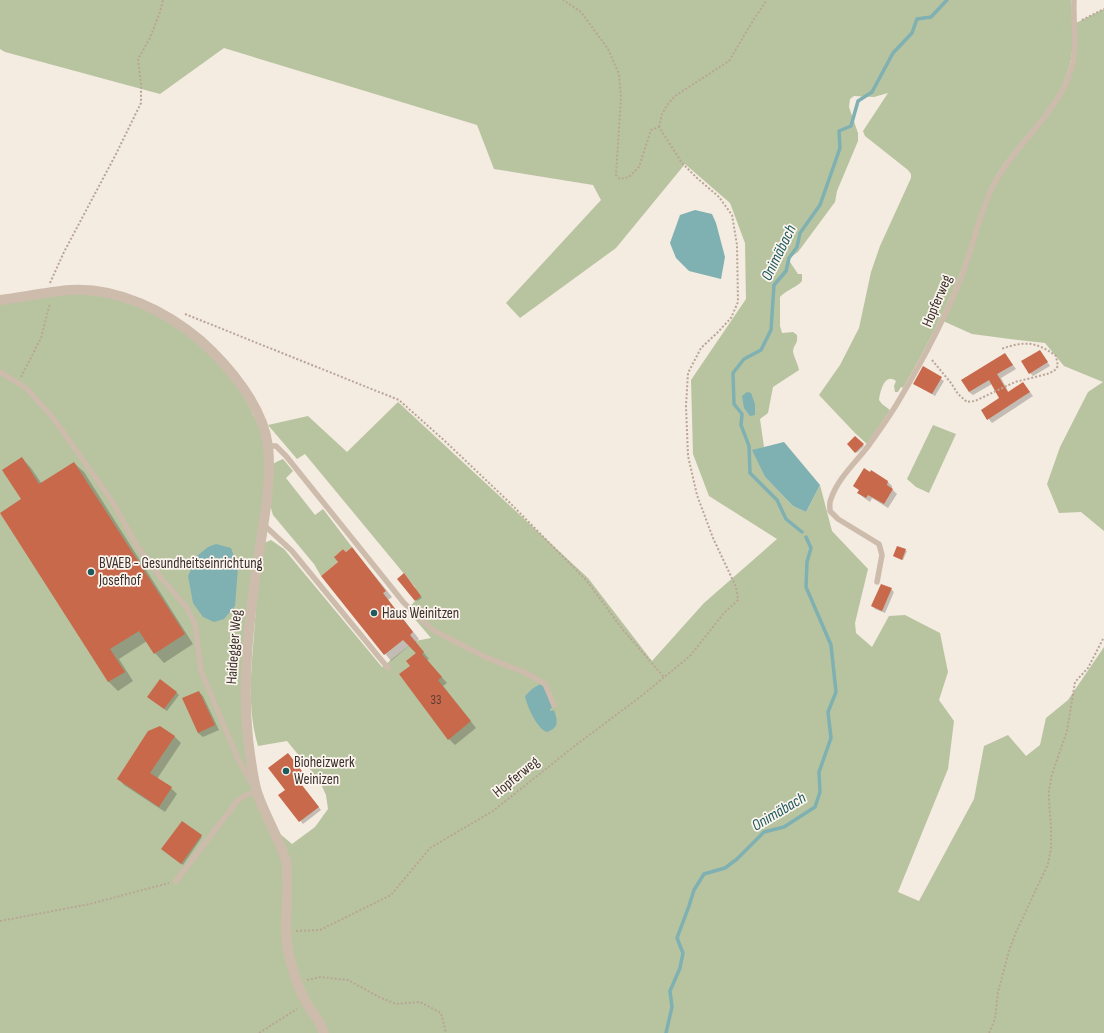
<svg xmlns="http://www.w3.org/2000/svg" width="1104" height="1033" viewBox="0 0 1104 1033" font-family="'Sofia Sans Condensed',sans-serif">
<rect width="100%" height="100%" fill="#f4ebe1"/>
<!-- green -->
<g fill="#b8c4a0">
<path d="M 0,0 L 1071,0 C 1072,21 1075,43 1070,64 C 1058,114 1009,144 988,191 C 984,200 982,210 979,219 C 973,237 967,254 961,271 C 945,312 925,350 903,388 L 901,387 L 898,392 L 895,392 L 894,386 L 896,381 C 884,372 880,393 879,400 L 882,404 L 890,410 L 867,444 L 855,433 L 819,395 L 840,365 L 859,328 L 871,272 L 880,246 L 911,178 L 911,174 L 908,170 L 865,136 L 863,131 L 888,93 L 874,97 L 854,96 L 850,99 L 849,107 L 858,133 L 858,141 L 837,191 L 835,202 L 798,252 L 788,259 L 798,274 L 802,274 L 802,281 C 796,288 786,290 780,297 L 780,326 L 782,333 L 793,332 L 797,335 C 798,345 794,343 793,351 C 793,355 798,364 799,370 L 773,387 L 768,413 L 760,419 L 764,447 L 753,451 L 765,477 L 793,506 L 806,512 L 820,485 L 832,531 L 868,569 L 855,623 L 856,633 L 872,647 L 889,616 L 905,615 L 940,633 L 948,672 L 939,700 L 954,721 L 948,769 L 898,892 L 919,901 L 974,799 L 984,746 L 1008,735 L 1026,756 L 1040,745 L 1046,718 L 1068,700 L 1104,647 L 1104,1033 L 0,1033 L 0,300 L 93,291 L 174,320 L 236,378 L 268,446 L 246,665 L 257,793 L 272,827 L 292,844 L 315,827 L 328,809 L 326,795 L 319,780 L 287,741 L 258,746 C 247,710 251,671 254,634 C 256,603 259,573 264,543 L 271,540 L 284,549 L 382,667 L 415,641 L 431,638 L 407,610 L 416,600 L 415,587 L 305,454 L 297,459 L 268,425 L 308,416 L 347,452 L 398,402 L 588,578 L 652,661 L 704,603 L 777,539 L 709,496 L 693,454 L 691,380 L 746,299 L 745,243 L 730,203 L 685,164 L 616,248 L 520,318 L 506,303 L 601,200 L 593,185 L 494,169 L 477,125 L 224,48 L 160,94 L 5,52 L 0,49 Z"/>
<path d="M 1104,9 L 1104,531 L 1081,512 L 1059,513 L 1047,484 L 1060,447 L 1088,392 L 1103,382 L 1064,366 L 1045,343 L 1010,339 L 972,334 L 943,321 L 994,184 L 1053,104 L 1073,63 L 1074,24 Z"/>
<path d="M 933,425 L 956,434 L 929,493 L 916,487 L 907,479 Z"/>
<path d="M 283,459 L 293,471 L 286,478 L 315,515 L 323,509 L 352,547 L 346,552 L 343,549 L 335,556 L 338,562 L 321,576 L 314,564 L 273,515 L 270,505 L 272,465 L 276,462 Z"/>
</g>
<!-- water -->
<g fill="#7fb0b2">
<path d="M 695,210 L 712,214 L 716,223 L 725,257 L 721,279 L 689,271 L 676,258 L 670,243 L 680,215 Z"/>
<path d="M 747,392 L 751,393 L 755,404 L 755,415 L 750,416 L 744,408 L 742,396 Z"/>
<path d="M 784,442 L 820,485 L 806,512 L 793,506 L 765,477 L 752,450 Z"/>
<path d="M 216,544 L 231,548 L 238,568 L 235,606 L 224,619 L 214,622 L 203,617 L 193,603 L 188,576 L 197,556 L 208,547 Z"/>
<path d="M 540,684 L 544,685 L 552,708 L 550,709 L 550,711 L 554,710 C 558,721 559,728 547,732 C 537,729 527,706 525,696 L 532,689 Z"/>
</g>
<!-- shadow -->
<g fill="#0003">
<path d="M 1040,351 L 1050,366 L 1033,376 L 1030,373 Z"/>
<path d="M 1005,354 L 1016,369 L 1001,378 L 1009,393 L 1023,383 L 1033,396 L 992,423 L 982,411 L 1001,398 L 992,384 L 973,395 L 969,392 Z"/>
<path d="M 924,368 L 944,381 L 935,396 L 915,384 Z"/>
<path d="M 855,437 L 864,446 L 857,453 L 848,444 Z"/>
<path d="M 22,458 L 31,468 L 42,484 L 74,463 L 84,472 L 193,644 L 164,663 L 155,653 L 147,641 L 119,659 L 133,681 L 118,691 L 109,682 L 1,513 L 22,499 Z"/>
<path d="M 888,482 L 892,486 L 892,489 L 897,494 L 888,508 L 872,498 L 870,502 L 863,497 L 858,492 L 860,491 L 854,486 Z"/>
<path d="M 898,547 L 907,551 L 903,560 L 895,557 Z"/>
<path d="M 346,553 L 358,555 L 392,597 L 388,600 L 419,639 L 415,642 L 429,659 L 427,660 L 447,683 L 443,686 L 476,728 L 455,745 L 449,739 L 411,666 L 417,654 L 409,646 L 391,661 L 323,576 L 340,562 Z"/>
<path d="M 405,575 L 422,598 L 417,601 L 398,579 Z"/>
<path d="M 891,589 L 894,592 L 885,613 L 875,609 L 872,606 Z"/>
<path d="M 176,692 L 179,695 L 167,711 L 148,697 Z"/>
<path d="M 199,692 L 203,696 L 219,730 L 203,737 L 198,733 L 183,699 Z"/>
<path d="M 160,727 L 175,737 L 181,743 L 157,779 L 171,788 L 177,794 L 165,812 L 124,785 L 118,778 Z"/>
<path d="M 290,757 L 306,778 L 300,783 L 321,810 L 303,824 L 280,795 L 286,790 Z"/>
<path d="M 201,836 L 202,837 L 183,865 L 163,850 Z"/>
</g>
<g fill="none" stroke-linecap="round" stroke-linejoin="round">
<!-- stream -->
<g stroke="#7fb0b2" stroke-width="3.5">
<path d="M 802,532 L 786,519 L 777,500 L 750,473 L 749,446 L 741,425 L 742,414 L 734,404 L 733,373 L 744,359 L 761,350 L 771,330 L 774,285 L 786,271 L 789,258 L 797,247 L 800,233 L 820,205 L 840,148 L 839,131 L 851,126 L 858,101 L 872,92 L 893,53 L 912,33 L 917,19 L 931,17 L 947,0"/>
<path d="M 666,1033 L 672,1007 L 670,991 L 680,968 L 683,953 L 677,938 L 689,906 L 694,890 L 704,874 L 725,868 L 737,859 L 764,832 L 784,827 L 815,807 L 820,792 L 819,772 L 831,738 L 828,712 L 836,692 L 831,645 L 806,587 L 807,562 L 811,548 L 806,537"/>
</g>
</g>
<!-- building -->
<g fill="#c8694b">
<path d="M 1040,350 L 1048,362 L 1029,374 L 1021,361 Z"/>
<path d="M 1005,353 L 1013,365 L 997,374 L 1008,392 L 1023,382 L 1030,392 L 987,420 L 981,410 L 999,398 L 989,380 L 969,392 L 961,380 Z"/>
<path d="M 923,366 L 942,377 L 932,394 L 913,384 Z"/>
<path d="M 855,436 L 864,444 L 855,453 L 847,444 Z"/>
<path d="M 22,457 L 39,484 L 74,462 L 185,634 L 154,654 L 139,631 L 110,649 L 125,672 L 108,682 L 0,513 L 21,499 L 2,470 Z"/>
<path d="M 864,468 L 870,472 L 871,470 L 888,481 L 887,485 L 893,489 L 884,504 L 868,495 L 866,498 L 857,493 L 859,490 L 853,486 Z"/>
<path d="M 897,546 L 906,549 L 902,560 L 893,556 Z"/>
<path d="M 352,547 L 386,591 L 383,593 L 413,632 L 410,635 L 424,652 L 422,654 L 442,677 L 438,680 L 471,721 L 448,740 L 399,674 L 410,666 L 406,661 L 416,653 L 403,640 L 384,655 L 321,576 L 338,562 L 334,557 L 343,549 L 346,552 Z"/>
<path d="M 404,573 L 421,596 L 415,601 L 397,579 Z"/>
<path d="M 881,584 L 892,588 L 882,611 L 871,606 Z"/>
<path d="M 160,679 L 177,692 L 164,709 L 147,697 Z"/>
<path d="M 199,691 L 215,725 L 198,733 L 182,698 Z"/>
<path d="M 160,726 L 175,736 L 150,773 L 172,787 L 159,807 L 117,779 L 148,731 Z"/>
<path d="M 288,753 L 305,775 L 298,780 L 319,807 L 299,822 L 278,795 L 285,790 L 268,768 Z"/>
<path d="M 182,821 L 202,835 L 181,864 L 161,849 Z"/>
</g>
<g fill="none" stroke-linecap="round" stroke-linejoin="round">
<!-- path -->
<g stroke="#b9a596" stroke-width="2" stroke-dasharray="2 2" stroke-linecap="butt">
<path d="M 1082,20 L 1104,9"/>
<path d="M 659,127 L 662,114 L 667,105 L 675,96 L 729,61 L 754,19 L 767,0"/>
<path d="M 50,283 L 64,252 L 116,154 L 141,103 L 141,84 L 138,59 L 150,38 L 160,12 L 163,0"/>
<path d="M 185,314 L 399,400 L 447,443 L 509,502 L 587,581 L 623,630 L 664,677"/>
<path d="M 932,360 L 951,383 L 958,394 L 967,402 L 975,401 L 1015,382 L 1047,374 L 1054,371 L 1058,366 L 1056,356 C 1036,341 1024,341 1001,349"/>
<path d="M 21,377 L 41,338 L 50,303"/>
<path d="M 0,921 L 90,904 L 169,883"/>
<path d="M 296,931 L 320,930 L 391,895 L 430,848 L 493,811 L 572,748 L 640,697 L 690,656 L 724,613 L 738,600 L 736,587 L 713,538 L 697,495 L 688,456 L 686,406 L 688,373 L 701,348 L 717,333 L 731,318 L 738,302 L 737,245 L 732,215 L 719,197 L 697,178 L 682,163 L 659,127 L 651,130 L 639,167 L 629,177 L 620,179 L 616,175 L 621,98 L 619,74 L 608,49 L 581,12 L 563,0"/>
<path d="M 307,980 L 321,977 L 348,980 L 379,997 L 396,1004 L 420,1002 L 441,1013 L 446,1033"/>
<path d="M 259,1033 L 297,1009"/>
<path d="M 989,1033 L 995,1019 L 998,992 L 1009,951 L 1016,932 L 1048,864 L 1051,848 L 1051,827 L 1049,801 L 1049,790 L 1052,774 L 1067,731 L 1075,682 L 1088,668 L 1104,637"/>
</g>
<!-- lane -->
<g stroke="#cdbbac" stroke-width="5.5">
<path d="M 0,372 L 26,388 L 54,419 L 112,501 L 137,546 L 161,578 L 187,608 L 195,624 L 201,671 L 238,759 L 252,784"/>
<path d="M 268,446 L 276,446 L 286,456 L 404,603 L 433,630 L 483,656 L 526,673 L 545,684 L 554,705"/>
<path d="M 263,524 L 292,551 L 388,668"/>
<path d="M 877,582 L 882,555 L 879,544 L 838,519 L 830,511 C 830,507 829,502 831,499 C 837,479 857,461 869,445 C 879,431 889,417 898,402 C 923,360 945,319 963,273 C 973,245 979,216 991,190 C 1012,146 1063,110 1073,63 C 1077,43 1073,21 1074,0"/>
<path d="M 176,881 L 238,800 L 248,794 L 257,793 L 256,792"/>
</g>
<!-- street -->
<path stroke="#cdbbac" stroke-width="10" d="M 0,300 C 23,297 47,292 70,290 C 117,287 166,311 200,340 C 229,366 263,406 268,446 C 272,483 263,524 258,560 C 249,619 242,679 248,739 C 250,754 253,782 258,795 C 266,818 279,838 286,861 C 287,867 287,873 287,880 C 288,904 283,931 289,955 C 293,972 299,990 307,1004 C 313,1014 321,1022 324,1033"/>
</g>
<!-- markers -->
<g fill="#1f5a5e" stroke="#fbf5ee" stroke-width="1.5">
<circle cx="91" cy="572" r="4"/>
<circle cx="374" cy="613" r="4"/>
<circle cx="286" cy="771" r="4"/>
</g>
<g text-anchor="middle" dominant-baseline="central" stroke-width="3.5" stroke-linejoin="round" paint-order="stroke">
<!-- number labels -->
<g font-size="13" fill="#5e3e33">
<text x="436" y="700">33</text>
</g>
<!-- street labels -->
<g font-size="15" fill="#3b302b" stroke="#fbf5ee">
<text transform="translate(937 301) rotate(-67)">Hopferweg</text>
<text transform="translate(234 647) rotate(-86)">Haidegger Weg</text>
<text transform="translate(516 777) rotate(-39)">Hopferweg</text>
</g>
<!-- poi labels -->
<g font-size="15" fill="#3b302b" stroke="#fbf5ee" text-anchor="start">
<text x="99" y="563">BVAEB - Gesundheitseinrichtung<tspan x="99" dy="17">Josefhof</tspan></text>
<text x="382" y="613">Haus Weinitzen</text>
<text x="294" y="762">Bioheizwerk<tspan x="294" dy="17">Weinizen</tspan></text>
</g>
<!-- water labels -->
<g font-size="16" font-style="italic" fill="#1f5a5e" stroke="#fbf5ee">
<text transform="translate(779 253) rotate(-64)">Onimäbach</text>
<text transform="translate(779 812) rotate(-31)">Onimäbach</text>
</g>
</g>
</svg>
